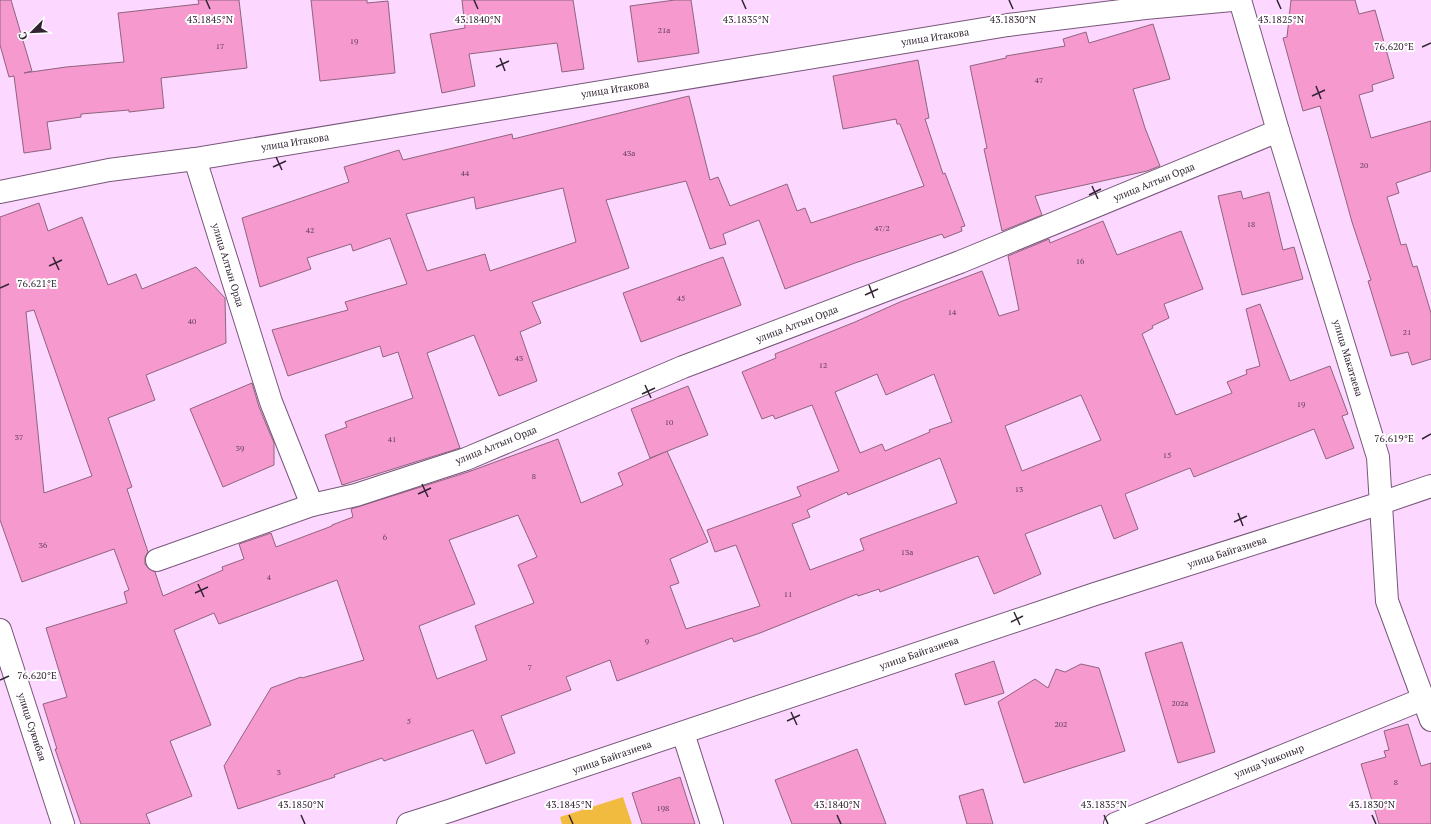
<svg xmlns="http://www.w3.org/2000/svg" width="1431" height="824" viewBox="0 0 1431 824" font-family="'PT Serif',serif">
<rect width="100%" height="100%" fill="#fcd7ff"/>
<!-- green -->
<path fill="#f0bb3f" d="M 623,797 L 632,824 L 562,824 L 560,817 Z"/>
<!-- building -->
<g fill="#f599cf" stroke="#90647d" fill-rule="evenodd">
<path d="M 0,0 L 11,0 L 32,71 L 24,73 L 66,67 L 124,62 L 118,13 L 199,4 L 198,0 L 239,0 L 247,68 L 161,78 L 164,108 L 129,112 L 129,110 L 81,114 L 81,117 L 47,122 L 51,149 L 24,153 L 14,76 L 9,77 L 0,45 Z"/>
<path d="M 311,0 L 367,0 L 367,3 L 388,1 L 395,73 L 320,81 Z"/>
<path d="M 462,0 L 573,0 L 584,69 L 562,72 L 557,43 L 469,54 L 475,86 L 442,93 L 430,34 L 465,28 Z"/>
<path d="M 675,0 L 691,0 L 699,53 L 638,62 L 630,6 Z"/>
<path d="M 1291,0 L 1355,0 L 1359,14 L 1375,10 L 1394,78 L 1372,85 L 1373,91 L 1359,95 L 1371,138 L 1431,121 L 1431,171 L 1396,183 L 1399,193 L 1387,197 L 1401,245 L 1406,244 L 1413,267 L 1417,266 L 1431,313 L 1431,359 L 1412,365 L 1408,352 L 1391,356 L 1368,281 L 1371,280 L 1352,222 L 1320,106 L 1303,111 L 1283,38 L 1287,37 Z"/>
<path d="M 1153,24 L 1170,79 L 1133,89 L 1145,128 L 1160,166 L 1147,171 L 1035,196 L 1042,215 L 1002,231 L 984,149 L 987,148 L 970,66 L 1006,58 L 1006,56 L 1065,46 L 1063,39 L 1086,32 L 1089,43 Z"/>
<path d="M 918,60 L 929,118 L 925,119 L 943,174 L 945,173 L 965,226 L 961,227 L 962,231 L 944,238 L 942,234 L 855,263 L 785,289 L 759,220 L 723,234 L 726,244 L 710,249 L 686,181 L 606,200 L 629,268 L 532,302 L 541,323 L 520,332 L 537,381 L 499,396 L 474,335 L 427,353 L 460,448 L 342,485 L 325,435 L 347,427 L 345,422 L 413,398 L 398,352 L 383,357 L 380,346 L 288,376 L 272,330 L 348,310 L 345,302 L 407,284 L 390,238 L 353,251 L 351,244 L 307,258 L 311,269 L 260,287 L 242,218 L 349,182 L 344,167 L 399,150 L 403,160 L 512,134 L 513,139 L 689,96 L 710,180 L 718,177 L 730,206 L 787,184 L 797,211 L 805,208 L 811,223 L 924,186 L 900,124 L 897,124 L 896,119 L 843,129 L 833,76 ZM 563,188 L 576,242 L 490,271 L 485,254 L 427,271 L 406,214 L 474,197 L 476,209 Z"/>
<path d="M 1241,191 L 1243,199 L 1269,192 L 1283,250 L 1294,247 L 1303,279 L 1242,295 L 1218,196 Z"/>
<path d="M 39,203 L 48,231 L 82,217 L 108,285 L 136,274 L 142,289 L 196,267 L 225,298 L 226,343 L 146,375 L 155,400 L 108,418 L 132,487 L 127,489 L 148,552 L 145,557 L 145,564 L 149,569 L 155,572 L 163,596 L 223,570 L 222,567 L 244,559 L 239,544 L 271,533 L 276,547 L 332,526 L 332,525 L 353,517 L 351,509 L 468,472 L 558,439 L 581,503 L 623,485 L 618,473 L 667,451 L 708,542 L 670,559 L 679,583 L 670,586 L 686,629 L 760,606 L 736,545 L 715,552 L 707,530 L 801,496 L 797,487 L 839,471 L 812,405 L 775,419 L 773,415 L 762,419 L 742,372 L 776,358 L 775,354 L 855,322 L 900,302 L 982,271 L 999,316 L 1019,310 L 1008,256 L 1049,239 L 1050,243 L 1103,221 L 1117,255 L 1181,231 L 1203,289 L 1164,304 L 1169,318 L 1152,326 L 1153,328 L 1142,334 L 1176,415 L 1232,393 L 1227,382 L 1247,374 L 1246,370 L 1260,366 L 1246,309 L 1260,304 L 1290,381 L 1330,366 L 1348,414 L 1342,416 L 1354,448 L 1326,459 L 1314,429 L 1194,477 L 1190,468 L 1125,494 L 1138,529 L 1114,539 L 1101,505 L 1025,534 L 1041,574 L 994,594 L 978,556 L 880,592 L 879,589 L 858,596 L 857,594 L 760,633 L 734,642 L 732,638 L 617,681 L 610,660 L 566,677 L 571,690 L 501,716 L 515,753 L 486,764 L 473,730 L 384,761 L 382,758 L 334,775 L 335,777 L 238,809 L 224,766 L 271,688 L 301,677 L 302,678 L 364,660 L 337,580 L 219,624 L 214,613 L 174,630 L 211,725 L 170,741 L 192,796 L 146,814 L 150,824 L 81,824 L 55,749 L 57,749 L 43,704 L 67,697 L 46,628 L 127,603 L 124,592 L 129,590 L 114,549 L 22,582 L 0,520 L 0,217 ZM 34,310 L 92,476 L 44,493 L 26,312 ZM 877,374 L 886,395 L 934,374 L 952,422 L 929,430 L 930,432 L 885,451 L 882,444 L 860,453 L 835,392 ZM 1081,395 L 1101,440 L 1022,471 L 1005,426 ZM 940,458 L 957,503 L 860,539 L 864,550 L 810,570 L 792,524 L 810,517 L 807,510 L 847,492 L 848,495 ZM 518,515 L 537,557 L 518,565 L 534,603 L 475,626 L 487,660 L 437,679 L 419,626 L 475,604 L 449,540 Z"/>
<path d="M 723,257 L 741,305 L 641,342 L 623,293 Z"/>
<path d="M 252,383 L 259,407 L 274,443 L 274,465 L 223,487 L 190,409 Z"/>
<path d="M 688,386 L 708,435 L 650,458 L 631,409 Z"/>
<path d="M 1182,642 L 1215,752 L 1178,763 L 1145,653 Z"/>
<path d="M 994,661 L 1004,693 L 965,705 L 955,674 Z"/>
<path d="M 1081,664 L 1099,668 L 1125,751 L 1024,783 L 998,702 L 1035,679 L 1048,688 L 1056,669 L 1065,672 Z"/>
<path d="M 1408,724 L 1421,766 L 1431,763 L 1431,824 L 1379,824 L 1361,764 L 1386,757 L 1384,751 L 1389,750 L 1384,731 Z"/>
<path d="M 857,749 L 886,824 L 792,824 L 775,780 Z"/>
<path d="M 680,777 L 695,824 L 642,824 L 632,793 Z"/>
<path d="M 983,789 L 993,824 L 967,824 L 959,796 Z"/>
</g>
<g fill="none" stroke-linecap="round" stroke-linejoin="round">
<!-- minor casing -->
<g stroke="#775779" stroke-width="24">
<g id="minor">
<path d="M 1240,0 L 1278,131 L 1378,457 L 1387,601 L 1431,720"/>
<path d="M 195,159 L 271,402 L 312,505"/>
<path d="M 0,192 L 109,170 L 195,159 L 1008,25 L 1145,8 L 1232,0"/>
<path d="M 157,560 L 312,505 L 356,495 L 466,459 L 683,367 L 960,262 L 1278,131"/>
<path d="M 0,630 L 63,824"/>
<path d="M 683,733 L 712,824"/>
<path d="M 1115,824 L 1423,699"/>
</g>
</g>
<!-- secondary casing -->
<g stroke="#775779" stroke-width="24">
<path id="secondary" d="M 408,824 L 449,811 L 1095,594 L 1381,503 L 1431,486"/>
</g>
<!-- minor -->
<use href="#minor" stroke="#fff" stroke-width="22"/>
<!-- secondary -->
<use href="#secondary" stroke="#fff" stroke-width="22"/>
</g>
<!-- ticks -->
<path fill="none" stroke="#322433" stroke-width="1.5" d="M 206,0 L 210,9M 474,0 L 478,9M 742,0 L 746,9M 1009,0 L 1013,9M 1277,0 L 1281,9M 1422,47 L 1431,43M 500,58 L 505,71M 496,67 L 509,61M 1316,86 L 1321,99M 1312,96 L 1325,90M 276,157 L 282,170M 273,167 L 286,161M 1092,186 L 1098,199M 1089,195 L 1101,189M 53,257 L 59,270M 49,266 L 62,260M 869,285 L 874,298M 0,288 L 9,284M 865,295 L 878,289M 645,385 L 651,398M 642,394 L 655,388M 1422,439 L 1431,434M 422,484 L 428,497M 418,494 L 431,488M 1238,513 L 1243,526M 1234,522 L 1247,516M 198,584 L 204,597M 195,593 L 208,587M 1014,612 L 1020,625M 1011,622 L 1023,616M 0,680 L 9,676M 791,712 L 797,725M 787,721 L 800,715M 301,815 L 305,824M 569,815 L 573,824M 837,815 L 841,824M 1104,815 L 1108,824M 1372,815 L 1376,824"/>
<g text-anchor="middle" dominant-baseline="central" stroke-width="4" stroke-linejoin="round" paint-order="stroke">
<!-- number labels -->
<g font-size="8" fill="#63415a">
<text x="664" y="30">21а</text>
<text x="354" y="41">19</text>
<text x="220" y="46">17</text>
<text x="1039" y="80">47</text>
<text x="629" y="153">43а</text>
<text x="1364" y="165">20</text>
<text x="465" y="173">44</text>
<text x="1251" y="224">18</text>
<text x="882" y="228">47/2</text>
<text x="310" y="230">42</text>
<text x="1080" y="261">16</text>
<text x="681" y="298">45</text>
<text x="952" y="312">14</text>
<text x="192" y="321">40</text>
<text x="1407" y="332">21</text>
<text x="519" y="358">43</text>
<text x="823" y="365">12</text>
<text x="1301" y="404">19</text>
<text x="669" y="422">10</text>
<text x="19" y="437">37</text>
<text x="392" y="439">41</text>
<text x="240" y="448">39</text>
<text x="1167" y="455">15</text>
<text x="534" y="476">8</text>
<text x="1019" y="489">13</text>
<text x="385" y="537">6</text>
<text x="43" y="545">36</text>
<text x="907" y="552">13а</text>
<text x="269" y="577">4</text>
<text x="788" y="594">11</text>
<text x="647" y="641">9</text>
<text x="530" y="667">7</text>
<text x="1180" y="703">202а</text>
<text x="409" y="721">5</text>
<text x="1061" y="724">202</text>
<text x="279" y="772">3</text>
<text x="1396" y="782">8</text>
<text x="663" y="808">198</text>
</g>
<!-- street labels -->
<g font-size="10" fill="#322433" stroke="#fff">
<text transform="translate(935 37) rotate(-9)">улица Итакова</text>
<text transform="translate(615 89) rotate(-9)">улица Итакова</text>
<text transform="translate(295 142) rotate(-9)">улица Итакова</text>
<text transform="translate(1154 182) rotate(-22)">улица Алтын Орда</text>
<text transform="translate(228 265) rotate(73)">улица Алтын Орда</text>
<text transform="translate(797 324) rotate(-21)">улица Алтын Орда</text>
<text transform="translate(1348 358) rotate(73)">улица Макатаева</text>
<text transform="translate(496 445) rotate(-22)">улица Алтын Орда</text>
<text transform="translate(1227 552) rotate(-18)">улица Байгазиева</text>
<text transform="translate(919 653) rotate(-19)">улица Байгазиева</text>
<text transform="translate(32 727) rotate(72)">улица Суюнбая</text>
<text transform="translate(612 757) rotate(-19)">улица Байгазиева</text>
<text transform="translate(1269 761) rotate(-22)">улица Ушконыр</text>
</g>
</g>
<g font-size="10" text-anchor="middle" fill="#322433" stroke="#fff" stroke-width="4" stroke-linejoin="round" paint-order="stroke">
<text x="210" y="23">43.1845°N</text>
<text x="478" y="23">43.1840°N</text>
<text x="746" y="23">43.1835°N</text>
<text x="1013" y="23">43.1830°N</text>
<text x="1281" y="23">43.1825°N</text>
<text x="1394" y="50">76.620°E</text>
<text x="37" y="287">76.621°E</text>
<text x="1394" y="442">76.619°E</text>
<text x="37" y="679">76.620°E</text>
<text x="301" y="808">43.1850°N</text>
<text x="569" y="808">43.1845°N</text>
<text x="837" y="808">43.1840°N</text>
<text x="1104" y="808">43.1835°N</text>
<text x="1372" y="808">43.1830°N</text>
</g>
<!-- north arrow -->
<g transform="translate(32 32) rotate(246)" stroke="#ffffff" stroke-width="3" paint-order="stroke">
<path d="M0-3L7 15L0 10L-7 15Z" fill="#322433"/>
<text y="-6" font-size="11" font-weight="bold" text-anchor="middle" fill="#322433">С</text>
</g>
</svg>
